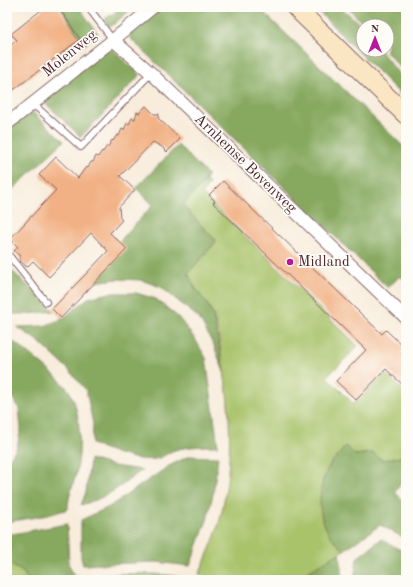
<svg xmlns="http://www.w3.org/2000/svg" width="413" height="587" viewBox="0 0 413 587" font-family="'Old Standard TT',serif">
<rect width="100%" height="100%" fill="#fdfcf7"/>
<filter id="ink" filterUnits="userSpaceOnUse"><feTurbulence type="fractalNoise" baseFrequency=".025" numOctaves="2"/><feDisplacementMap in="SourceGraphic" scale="8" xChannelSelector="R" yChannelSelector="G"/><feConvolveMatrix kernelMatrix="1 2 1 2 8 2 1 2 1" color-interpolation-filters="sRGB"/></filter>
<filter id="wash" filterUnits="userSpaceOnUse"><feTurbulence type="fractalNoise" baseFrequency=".012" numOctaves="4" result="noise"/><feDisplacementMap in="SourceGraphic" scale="16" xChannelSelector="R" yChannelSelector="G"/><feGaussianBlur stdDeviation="0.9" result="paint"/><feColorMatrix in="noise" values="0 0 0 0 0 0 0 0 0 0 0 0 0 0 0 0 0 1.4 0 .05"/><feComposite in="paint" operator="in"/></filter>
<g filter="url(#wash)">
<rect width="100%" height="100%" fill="#f8ecdb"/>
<!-- green -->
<g fill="#a8c36a" stroke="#79714a">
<path d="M 206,180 L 209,183 L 202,194 L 358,346 L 327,377 L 354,404 L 385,373 L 406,393 L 406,456 L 382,460 L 373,453 L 355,455 L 346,446 C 340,455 328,468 324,477 C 322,483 321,492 321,498 C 320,521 327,535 344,550 L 295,580 L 215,580 L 199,574 C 206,558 214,541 219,523 C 233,470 232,414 222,360 C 220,345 218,329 213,315 C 209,304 200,297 195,287 C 192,283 190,278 188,273 L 215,243 L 215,240 L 185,208 L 184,203 Z"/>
<path d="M 7,563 L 23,572 L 28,580 L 7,580 Z"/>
</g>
<!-- forest -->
<g fill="#86a95e" stroke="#686444">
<path d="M 60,7 L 79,7 L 98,34 L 84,45 Z"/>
<path d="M 122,7 L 134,7 L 110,27 L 104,20 Z"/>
<path d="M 158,7 L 258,7 L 406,149 L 406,281 L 400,276 L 388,288 L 126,34 Z"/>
<path d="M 314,7 L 340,7 L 356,20 L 363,29 L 363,50 L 380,50 L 406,83 L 406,100 Z"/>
<path d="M 347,7 L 406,7 L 406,75 L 385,50 L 387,50 L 387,26 L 366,26 Z"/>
<path d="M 110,47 L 140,75 L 81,137 L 41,99 Z"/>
<path d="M 29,109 L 64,141 L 12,190 L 7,185 L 7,126 Z"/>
<path d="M 178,145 L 207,174 L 206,180 L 184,204 L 185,208 L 215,240 L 215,243 L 188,273 L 195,288 L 206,302 L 213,315 L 224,372 L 214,346 L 199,318 L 161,287 L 141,280 L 118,279 L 94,282 L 75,289 L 153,205 L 136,188 Z"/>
<path d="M 7,266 L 54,311 L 28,314 L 7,314 Z"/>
<path d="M 110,293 L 136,293 L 156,299 L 178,317 L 195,339 L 206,358 L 218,446 C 203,446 189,446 175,450 C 168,452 163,458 155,459 C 134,462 111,451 92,444 L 93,424 L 86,390 L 68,369 L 38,341 L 17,327 L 44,326 L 62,319 L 88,298 Z"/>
<path d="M 7,337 C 22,348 63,379 71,394 C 81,414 81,449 77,470 C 74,484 68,495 68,509 L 48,515 L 7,522 L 7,463 L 17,447 L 21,429 L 19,409 L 7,388 Z"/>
<path d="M 346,446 L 355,455 L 373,453 L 382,460 L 406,456 L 406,476 L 395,492 L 406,503 L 406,539 L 380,525 L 344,550 C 336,543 329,536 325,526 C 316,508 320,479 331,463 C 336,457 341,452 346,446 Z"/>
<path d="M 189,456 L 218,457 L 213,494 L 207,520 L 190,566 L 156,562 L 83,565 L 81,558 L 81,520 L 109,507 L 169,466 Z"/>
<path d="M 90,459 L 113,466 L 142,470 C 121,486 107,498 81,505 L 86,492 Z"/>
<path d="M 67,524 L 69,565 L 75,577 C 114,574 157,570 195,580 L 28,580 L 23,572 L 7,563 L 7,535 Z"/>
<path d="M 381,539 L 406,553 L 406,580 L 354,580 L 357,558 Z"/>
<path d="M 339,553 L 342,567 L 341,580 L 295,580 Z"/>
</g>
<g id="blocks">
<!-- building -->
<g fill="#f2b184">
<path d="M 45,7 L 58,7 L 80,39 L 7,95 L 7,48 L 17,40 L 11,34 Z"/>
<path d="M 146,106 L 154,114 L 159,114 L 158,118 L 180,139 L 167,152 L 162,147 L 153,142 L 120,176 L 135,190 L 119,207 L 120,218 L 122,220 L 110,233 L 127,249 L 61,318 L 52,309 L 108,251 L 91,233 L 49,277 L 33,261 L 27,267 L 20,261 L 20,256 L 14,251 L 18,247 L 10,239 L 56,190 L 39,175 L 56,157 L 78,178 L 86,167 L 88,168 L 91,162 L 93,162 L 96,156 L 98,157 L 102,151 L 103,152 L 107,146 L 108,147 L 112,140 L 113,141 L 117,135 L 119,136 L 122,129 L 124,130 L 127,123 L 129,124 L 132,118 L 135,119 L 137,112 L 139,113 Z"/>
<path d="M 223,181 L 382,334 L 386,330 L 406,349 L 401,353 L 406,358 L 406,388 L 386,369 L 356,400 L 336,381 L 366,350 L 213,203 L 215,201 L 209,195 Z"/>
</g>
</g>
</g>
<g filter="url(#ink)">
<use href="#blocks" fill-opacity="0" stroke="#876769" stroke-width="1"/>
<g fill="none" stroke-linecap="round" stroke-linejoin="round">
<!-- service casing -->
<g stroke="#876769" stroke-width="8">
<g id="service">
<path d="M 88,7 L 113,40"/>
<path d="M 33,104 L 81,147 L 151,73"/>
<path d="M 7,253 L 46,302"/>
</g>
</g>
<!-- minor casing -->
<g stroke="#876769" stroke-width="14">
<g id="minor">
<path d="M 113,40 L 151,73 L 406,318"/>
<path d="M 7,124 L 113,40 L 153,7"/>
</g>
</g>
<!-- secondary casing -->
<g stroke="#876769" stroke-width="20">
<path id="secondary" d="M 295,7 L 406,115"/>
</g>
<!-- service -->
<use href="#service" stroke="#fff" stroke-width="6"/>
<!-- minor -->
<use href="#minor" stroke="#fff" stroke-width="12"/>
<!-- secondary -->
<use href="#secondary" stroke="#fbe6c4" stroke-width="18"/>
</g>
</g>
<!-- markers -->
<circle fill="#b5179e" stroke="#fdfcf7" stroke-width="1.5" cx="290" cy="262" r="4"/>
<g text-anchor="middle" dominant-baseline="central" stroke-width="3.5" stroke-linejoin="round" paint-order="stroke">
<!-- street labels -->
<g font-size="15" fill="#4a1f2b" stroke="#fdfcf7">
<text transform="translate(70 54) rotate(-39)">Molenweg</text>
<text transform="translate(245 164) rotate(44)">Arnhemse Bovenweg</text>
</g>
<!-- poi labels -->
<g font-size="15" fill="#4a1f2b" stroke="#fdfcf7" text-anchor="start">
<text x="298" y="262">Midland</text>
</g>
</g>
<!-- margin -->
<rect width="413" height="587" fill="none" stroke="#fdfcf7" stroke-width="24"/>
<!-- north arrow -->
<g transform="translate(375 38)"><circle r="19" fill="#fdfcf7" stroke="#b5a4a5"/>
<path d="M0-3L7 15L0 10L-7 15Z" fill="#b5179e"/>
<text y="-6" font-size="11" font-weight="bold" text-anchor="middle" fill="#4a1f2b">N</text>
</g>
</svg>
